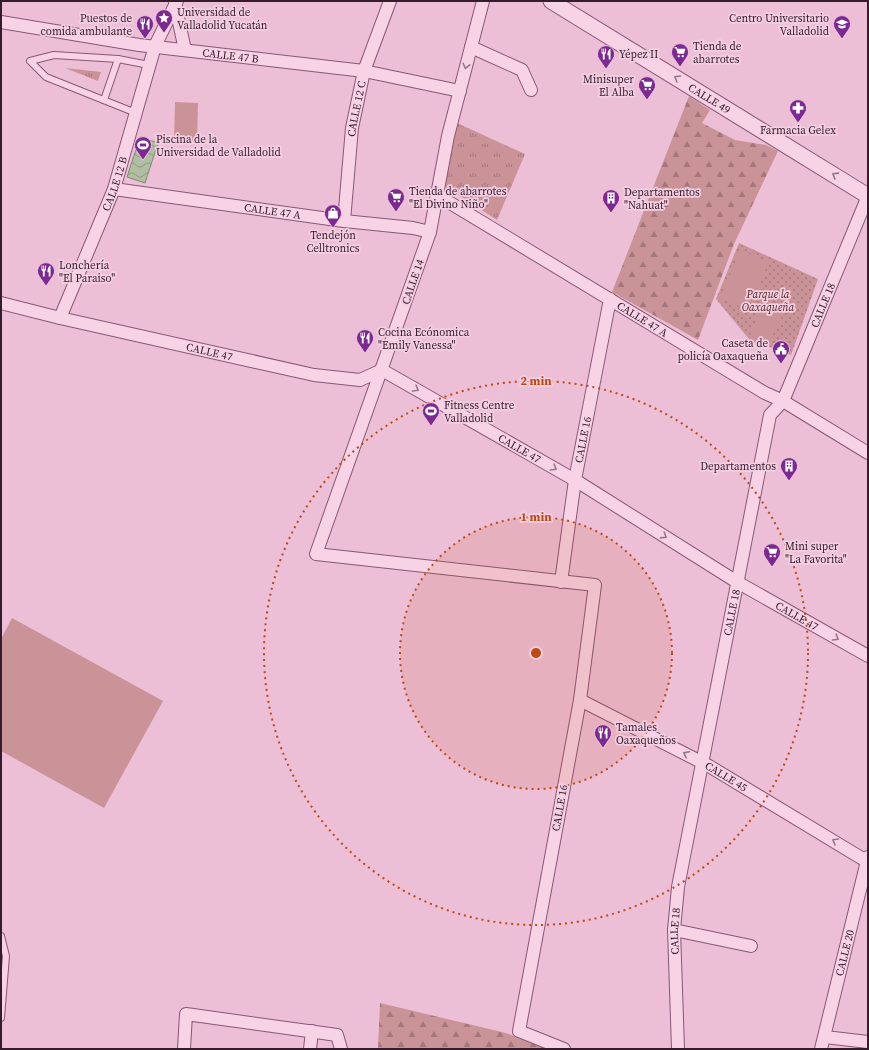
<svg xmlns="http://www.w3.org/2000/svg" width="869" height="1050" viewBox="0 0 869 1050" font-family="'Source Serif 4',serif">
<defs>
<pattern id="grass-tufts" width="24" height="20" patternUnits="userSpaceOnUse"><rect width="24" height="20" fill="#ca9398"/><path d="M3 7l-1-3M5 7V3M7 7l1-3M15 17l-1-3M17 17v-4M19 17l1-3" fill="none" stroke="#a5777c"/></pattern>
<pattern id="forest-firs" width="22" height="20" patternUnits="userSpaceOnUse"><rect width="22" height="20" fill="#ca9398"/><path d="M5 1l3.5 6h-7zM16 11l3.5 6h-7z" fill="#a5777c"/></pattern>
<pattern id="park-dots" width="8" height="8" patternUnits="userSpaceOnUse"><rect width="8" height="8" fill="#ca9398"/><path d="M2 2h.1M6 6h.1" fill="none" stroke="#a5777c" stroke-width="1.8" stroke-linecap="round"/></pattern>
<pattern id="water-waves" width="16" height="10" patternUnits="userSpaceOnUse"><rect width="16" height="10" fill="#b0bea2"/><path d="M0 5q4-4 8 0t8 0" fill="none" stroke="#909a84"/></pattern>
</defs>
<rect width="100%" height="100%" fill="#edbfd6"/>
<!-- grass -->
<g fill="url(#grass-tufts)">
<path d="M 65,68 L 101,72 L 98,81 Z"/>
<path d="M 457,123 L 525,154 L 497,220 L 441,184 Z"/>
</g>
<!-- forest -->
<g fill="url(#forest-firs)">
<path d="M 689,96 L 710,110 L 702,123 L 735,140 L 766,145 L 778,151 L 734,244 L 698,340 L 612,292 Z"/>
<path d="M 380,1003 L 506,1033 L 546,1049 L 378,1049 Z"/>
</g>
<!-- park -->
<path fill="url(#park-dots)" d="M 739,243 L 818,279 L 791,355 L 749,339 L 716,299 Z"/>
<!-- pitch -->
<g fill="#ca9398">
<path d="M 175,102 L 198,103 L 197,142 L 174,141 Z"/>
<path d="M 740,250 L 769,262 L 749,310 L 720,298 Z"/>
<path d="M 762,306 L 782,314 L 768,348 L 748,340 Z"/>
<path d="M 12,618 L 163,701 L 104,808 L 1,751 L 1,639 Z"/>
</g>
<!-- water -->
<path fill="url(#water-waves)" stroke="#798c6a" d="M 140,137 L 158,143 L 145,183 L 127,177 Z"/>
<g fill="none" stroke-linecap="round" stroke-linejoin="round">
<!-- service casing -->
<g stroke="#855876" stroke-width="8">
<g id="service">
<path d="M 104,100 L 118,59"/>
<path d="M 136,113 L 46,77 L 30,61 L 54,55 L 118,59 L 149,65"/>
<path d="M 1,936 L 6,956 L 1,1018"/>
</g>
</g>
<!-- minor casing -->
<g stroke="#855876" stroke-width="14">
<g id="minor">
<path d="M 483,1 L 448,136 L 430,232 L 316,554 L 595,585 L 580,700 L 519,1031 L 564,1049"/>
<path d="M 175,4 L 185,50"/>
<path id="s1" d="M 1,22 L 139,45 L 364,71 L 460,91"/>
<path d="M 471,47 L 522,70 L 531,90"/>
<path id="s2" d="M 114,189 L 344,221 L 413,228 L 430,232"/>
<path id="s3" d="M 437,195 L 765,393 L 783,401 L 868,453"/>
<path id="s4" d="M 344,221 L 352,128 L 364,71 L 390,1"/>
<path id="s5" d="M 1,303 L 60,318 L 314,375 L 360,380 L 382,370 L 575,480 L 737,582 L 868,656"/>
<path id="s6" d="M 60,318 L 114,189 L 155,46 L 177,1"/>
<path id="s7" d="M 561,582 L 575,480 L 610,299"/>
<path id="s8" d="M 580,700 L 709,766 L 868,862"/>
<path d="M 674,930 L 751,946"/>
<path d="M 825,1037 L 868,1042"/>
<path d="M 184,1049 L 186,1014 L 337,1035 L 341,1049"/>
<path d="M 310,1049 L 312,1031"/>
<path id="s9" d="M 678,1049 L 674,930 L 678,887 L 770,415 L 783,401 L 868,196"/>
<path id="s10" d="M 821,1049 L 868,857"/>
</g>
</g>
<!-- tertiary casing -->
<g stroke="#855876" stroke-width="17">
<g id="tertiary">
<path id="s11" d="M 551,1 L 868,196"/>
</g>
</g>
<!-- service -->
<use href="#service" stroke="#f8d2e5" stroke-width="6"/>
<!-- minor -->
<use href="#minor" stroke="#f8d2e5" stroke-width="12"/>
<!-- tertiary -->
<use href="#tertiary" stroke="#f8d2e5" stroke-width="15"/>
</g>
<!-- one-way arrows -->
<defs><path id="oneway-chevron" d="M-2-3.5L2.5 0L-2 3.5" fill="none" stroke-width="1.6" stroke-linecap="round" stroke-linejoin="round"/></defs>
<g stroke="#967789">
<use href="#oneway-chevron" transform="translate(466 66) rotate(104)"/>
<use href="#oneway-chevron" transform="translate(677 78) rotate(-149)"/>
<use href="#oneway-chevron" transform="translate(835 175) rotate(-148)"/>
<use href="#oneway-chevron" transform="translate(416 389) rotate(30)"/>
<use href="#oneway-chevron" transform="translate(554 468) rotate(30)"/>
<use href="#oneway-chevron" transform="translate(664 536) rotate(32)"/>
<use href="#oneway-chevron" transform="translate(836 638) rotate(31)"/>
<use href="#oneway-chevron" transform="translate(686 754) rotate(-153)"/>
<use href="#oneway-chevron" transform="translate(835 841) rotate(-150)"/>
</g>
<!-- distance rings -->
<circle cx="536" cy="653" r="136" fill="#bb4a14" fill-opacity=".12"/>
<g fill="none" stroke="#bb4a14" stroke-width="2" stroke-dasharray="2 4">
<circle cx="536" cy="653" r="136"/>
<circle cx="536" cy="653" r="272"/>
</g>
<!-- icons -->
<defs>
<g id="sight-pin" transform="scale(0.9)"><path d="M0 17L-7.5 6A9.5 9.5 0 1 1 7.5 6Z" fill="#7c2992" stroke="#f4cee1"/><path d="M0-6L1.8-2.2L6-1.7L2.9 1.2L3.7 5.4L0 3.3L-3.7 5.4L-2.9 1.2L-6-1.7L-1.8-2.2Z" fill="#fff"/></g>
<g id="restaurant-pin" transform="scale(0.9)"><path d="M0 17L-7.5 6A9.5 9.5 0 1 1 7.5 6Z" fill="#7c2992" stroke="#f4cee1"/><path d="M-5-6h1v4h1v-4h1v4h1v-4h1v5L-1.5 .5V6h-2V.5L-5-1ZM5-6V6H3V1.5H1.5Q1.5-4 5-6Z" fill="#fff"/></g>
<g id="university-pin" transform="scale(0.9)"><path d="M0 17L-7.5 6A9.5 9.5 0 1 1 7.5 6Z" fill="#7c2992" stroke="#f4cee1"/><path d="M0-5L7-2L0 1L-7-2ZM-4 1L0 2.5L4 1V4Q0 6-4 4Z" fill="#fff"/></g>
<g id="supermarket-pin" transform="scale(0.9)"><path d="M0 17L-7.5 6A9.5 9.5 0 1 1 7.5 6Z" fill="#7c2992" stroke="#f4cee1"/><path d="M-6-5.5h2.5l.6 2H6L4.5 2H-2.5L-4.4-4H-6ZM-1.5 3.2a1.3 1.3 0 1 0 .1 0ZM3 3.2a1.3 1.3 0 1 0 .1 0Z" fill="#fff"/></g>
<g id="pharmacy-pin" transform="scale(0.9)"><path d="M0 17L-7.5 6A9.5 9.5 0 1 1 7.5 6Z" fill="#7c2992" stroke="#f4cee1"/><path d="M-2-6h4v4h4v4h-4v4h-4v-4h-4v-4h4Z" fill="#fff"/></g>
<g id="stadium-pin" transform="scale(0.9)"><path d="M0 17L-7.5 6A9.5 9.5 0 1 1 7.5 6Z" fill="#7c2992" stroke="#f4cee1"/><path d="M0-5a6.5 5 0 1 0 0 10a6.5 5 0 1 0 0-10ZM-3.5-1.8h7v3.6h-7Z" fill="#fff"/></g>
<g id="building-pin" transform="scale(0.9)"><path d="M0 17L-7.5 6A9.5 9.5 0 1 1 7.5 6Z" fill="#7c2992" stroke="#f4cee1"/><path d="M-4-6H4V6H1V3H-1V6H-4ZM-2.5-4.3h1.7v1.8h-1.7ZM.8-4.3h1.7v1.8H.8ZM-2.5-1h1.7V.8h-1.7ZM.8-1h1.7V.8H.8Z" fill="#fff"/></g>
<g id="shop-pin" transform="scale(0.9)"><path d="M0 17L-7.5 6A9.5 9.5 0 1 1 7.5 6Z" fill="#7c2992" stroke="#f4cee1"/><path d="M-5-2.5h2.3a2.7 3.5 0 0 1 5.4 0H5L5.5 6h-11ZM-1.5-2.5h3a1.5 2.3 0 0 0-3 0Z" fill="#fff"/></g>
<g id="civic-pin" transform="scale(0.9)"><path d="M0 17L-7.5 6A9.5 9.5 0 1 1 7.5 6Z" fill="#7c2992" stroke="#f4cee1"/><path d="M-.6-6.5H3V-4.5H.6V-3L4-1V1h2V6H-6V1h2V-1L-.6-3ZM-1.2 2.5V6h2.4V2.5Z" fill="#fff"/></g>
</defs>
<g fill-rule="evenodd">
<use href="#sight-pin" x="164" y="18"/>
<use href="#restaurant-pin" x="145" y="24"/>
<use href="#university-pin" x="842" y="24"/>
<use href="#supermarket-pin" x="680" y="52"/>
<use href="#restaurant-pin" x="606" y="54"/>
<use href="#supermarket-pin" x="647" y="85"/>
<use href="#pharmacy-pin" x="798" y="108"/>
<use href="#stadium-pin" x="143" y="145"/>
<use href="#supermarket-pin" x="396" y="197"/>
<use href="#building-pin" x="611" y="198"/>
<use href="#shop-pin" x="333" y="213"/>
<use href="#restaurant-pin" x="46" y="271"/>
<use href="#restaurant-pin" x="365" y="338"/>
<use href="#civic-pin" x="781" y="349"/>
<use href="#stadium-pin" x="431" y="411"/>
<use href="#building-pin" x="789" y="466"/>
<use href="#supermarket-pin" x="772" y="552"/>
<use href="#restaurant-pin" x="603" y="733"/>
</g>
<g text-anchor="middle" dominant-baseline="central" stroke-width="3.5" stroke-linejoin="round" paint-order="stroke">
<!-- poi labels -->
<g font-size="11" fill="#341c2d" stroke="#f4cee1" text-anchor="start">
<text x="177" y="12">Universidad de<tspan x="177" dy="13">Valladolid Yucatán</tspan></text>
<text x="132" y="18" text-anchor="end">Puestos de<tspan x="132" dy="13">comida ambulante</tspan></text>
<text x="829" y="18" text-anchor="end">Centro Universitario<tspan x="829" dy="13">Valladolid</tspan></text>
<text x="693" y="46">Tienda de<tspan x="693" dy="13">abarrotes</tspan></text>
<text x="619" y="54">Yépez II</text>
<text x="634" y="79" text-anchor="end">Minisuper<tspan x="634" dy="13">El Alba</tspan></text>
<text x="798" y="130" text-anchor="middle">Farmacia Gelex</text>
<text x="156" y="139">Piscina de la<tspan x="156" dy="13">Universidad de Valladolid</tspan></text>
<text x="409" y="191">Tienda de abarrotes<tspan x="409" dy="13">"El Divino Niño"</tspan></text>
<text x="624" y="192">Departamentos<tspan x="624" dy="13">"Nahuat"</tspan></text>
<text x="333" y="235" text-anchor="middle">Tendejón<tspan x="333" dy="13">Celltronics</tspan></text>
<text x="59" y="265">Lonchería<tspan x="59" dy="13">"El Paraiso"</tspan></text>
<text x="378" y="332">Cocina Ecónomica<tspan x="378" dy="13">"Emily Vanessa"</tspan></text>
<text x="768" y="343" text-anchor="end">Caseta de<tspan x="768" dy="13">policía Oaxaqueña</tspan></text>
<text x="444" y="405">Fitness Centre<tspan x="444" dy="13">Valladolid</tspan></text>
<text x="776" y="466" text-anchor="end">Departamentos</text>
<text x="785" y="546">Mini super<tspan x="785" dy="13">"La Favorita"</tspan></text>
<text x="616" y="727">Tamales<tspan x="616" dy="13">Oaxaqueños</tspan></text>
</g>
<!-- street labels -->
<g font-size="11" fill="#341c2d" stroke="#f4cee1">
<text stroke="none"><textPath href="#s1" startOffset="232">CALLE 47 B</textPath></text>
<text stroke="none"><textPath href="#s11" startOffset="186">CALLE 49</textPath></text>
<text stroke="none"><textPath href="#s4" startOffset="113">CALLE 12 C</textPath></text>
<text stroke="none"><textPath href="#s6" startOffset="145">CALLE 12 B</textPath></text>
<text stroke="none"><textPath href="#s2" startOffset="160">CALLE 47 A</textPath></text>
<text transform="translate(413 282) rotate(-71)">CALLE 14</text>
<text stroke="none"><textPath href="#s9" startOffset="766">CALLE 18</textPath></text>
<text stroke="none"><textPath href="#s3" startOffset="240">CALLE 47 A</textPath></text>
<text stroke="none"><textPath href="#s5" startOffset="214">CALLE 47</textPath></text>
<text stroke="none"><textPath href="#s7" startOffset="144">CALLE 16</textPath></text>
<text stroke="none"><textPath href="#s5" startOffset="550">CALLE 47</textPath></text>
<text stroke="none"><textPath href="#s9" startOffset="442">CALLE 18</textPath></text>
<text stroke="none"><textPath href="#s5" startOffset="874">CALLE 47</textPath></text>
<text stroke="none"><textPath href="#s8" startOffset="165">CALLE 45</textPath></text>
<text transform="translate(560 808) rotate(-80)">CALLE 16</text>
<text stroke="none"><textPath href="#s9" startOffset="118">CALLE 18</textPath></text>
<text stroke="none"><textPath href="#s10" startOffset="99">CALLE 20</textPath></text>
</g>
<!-- park labels -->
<g font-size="11" font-style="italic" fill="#502523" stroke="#f4cee1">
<text x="768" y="294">Parque la<tspan x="768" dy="13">Oaxaqueña</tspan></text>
</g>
</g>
<circle cx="536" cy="653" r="6" fill="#bb4a14" stroke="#f4cee1" stroke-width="2"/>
<g font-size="12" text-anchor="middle" font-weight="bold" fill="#bb4a14" stroke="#f4cee1" stroke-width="3.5" stroke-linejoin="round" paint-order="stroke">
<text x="536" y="385">2 min</text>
<text x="536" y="521">1 min</text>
</g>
<!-- border -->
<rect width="869" height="1050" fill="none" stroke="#341c2d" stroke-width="4"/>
</svg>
